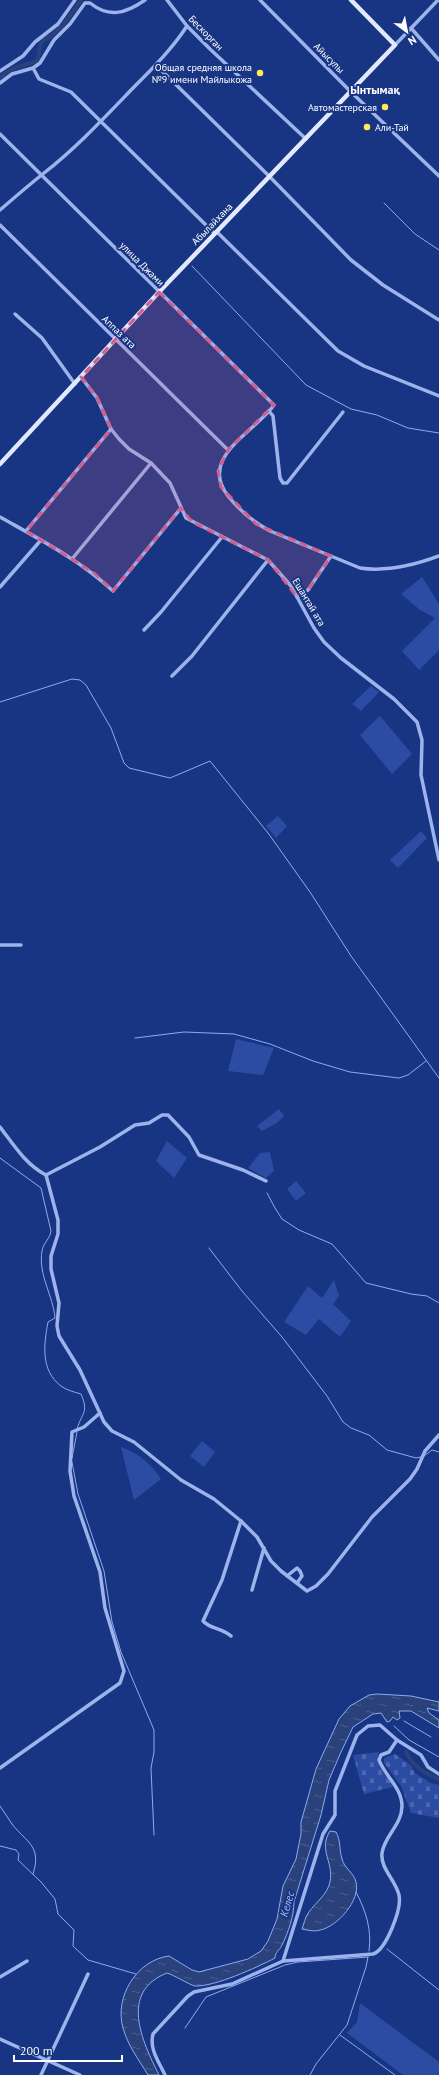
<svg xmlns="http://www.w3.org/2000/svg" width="439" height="2075" viewBox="0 0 439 2075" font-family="'PT Sans',sans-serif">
<defs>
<pattern id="cemetery-stones" width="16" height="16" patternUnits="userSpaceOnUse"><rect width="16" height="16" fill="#2b4ca2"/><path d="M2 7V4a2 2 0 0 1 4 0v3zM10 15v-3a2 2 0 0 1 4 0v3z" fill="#4b67b0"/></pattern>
<pattern id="water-ripples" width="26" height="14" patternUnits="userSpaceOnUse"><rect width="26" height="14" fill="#2a417b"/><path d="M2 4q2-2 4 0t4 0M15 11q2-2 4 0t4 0" fill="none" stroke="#4a5e8f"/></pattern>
</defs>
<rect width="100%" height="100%" fill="#183583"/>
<!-- green -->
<g fill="#2b4ca2">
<path d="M 422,577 L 439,604 L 439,650 L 419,670 L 402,651 L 435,618 L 420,610 L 401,594 Z"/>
<path d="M 371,686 L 379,692 L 361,711 L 352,704 Z"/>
<path d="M 380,716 L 412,754 L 392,774 L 360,735 Z"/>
<path d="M 278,816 L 287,826 L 276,838 L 266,826 Z"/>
<path d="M 421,831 L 427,838 L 398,868 L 390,860 Z"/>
<path d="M 236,1039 L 274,1048 L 263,1075 L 228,1071 Z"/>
<path d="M 279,1109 L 284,1116 L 277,1123 L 262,1131 L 257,1126 Z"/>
<path d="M 167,1141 L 187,1158 L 174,1178 L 156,1161 Z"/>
<path d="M 270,1152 L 274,1171 L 266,1178 L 248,1168 L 260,1153 Z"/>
<path d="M 296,1181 L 306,1193 L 296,1201 L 287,1189 Z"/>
<path d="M 334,1280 L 339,1296 L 333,1304 L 351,1321 L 340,1337 L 319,1319 L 306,1335 L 284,1322 L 308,1286 L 322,1298 Z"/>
<path d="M 202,1441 L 215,1452 L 204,1467 L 190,1456 Z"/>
<path d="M 121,1447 C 139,1453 151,1464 161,1479 L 134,1500 Z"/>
<path d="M 360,2003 L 439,2062 L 439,2075 L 403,2075 L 347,2033 L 357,2022 Z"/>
</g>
<!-- cemetery -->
<g fill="url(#cemetery-stones)">
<path d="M 379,1752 C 374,1765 388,1776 393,1787 L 364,1794 L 353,1755 Z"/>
<path d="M 395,1754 L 411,1765 L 415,1773 L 431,1783 L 439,1785 L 439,1818 L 411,1813 L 401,1786 L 384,1763 L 384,1758 Z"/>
</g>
<!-- water -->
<g fill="url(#water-ripples)" stroke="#8eabee">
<path d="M 377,1694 L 411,1696 L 439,1702 L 439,1711 L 427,1708 L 429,1713 L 439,1720 L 439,1728 L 411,1711 L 399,1711 L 400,1718 L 397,1720 L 393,1717 L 390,1721 L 387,1722 L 381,1713 L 373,1714 L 353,1727 L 341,1752 L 329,1780 L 321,1815 L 294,1902 C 294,1916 288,1933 282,1945 C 280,1950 275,1952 275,1958 C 258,1967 214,1987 195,1986 C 190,1985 174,1975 167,1973 C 119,1992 142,2041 159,2075 L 148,2075 C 139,2060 128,2046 123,2028 C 114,1997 137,1960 169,1956 L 192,1970 L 199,1972 L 248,1959 L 261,1951 L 268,1941 L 277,1919 L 283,1886 L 296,1859 L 301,1834 L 301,1822 L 316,1769 L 339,1719 L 350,1706 L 369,1695 Z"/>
<path d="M 330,1831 L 336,1832 C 341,1841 339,1849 342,1859 C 344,1868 354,1873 356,1882 C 361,1900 337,1927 320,1930 C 315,1932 307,1930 302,1929 C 304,1924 305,1917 309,1912 C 316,1902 327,1895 330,1882 C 334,1862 318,1850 330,1831 Z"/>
</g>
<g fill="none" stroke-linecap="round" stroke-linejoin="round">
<!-- stream -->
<g stroke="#8eabee" stroke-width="1">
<path d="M 384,203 L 415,234 L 439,250"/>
<path d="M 192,266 L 306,385 L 351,409 L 377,415 L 408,428 L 439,433"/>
<path d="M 0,702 L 72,679 L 80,680 L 86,685 L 111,728 L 124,763 L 129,768 L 170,778 L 210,761 L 268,833 L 310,892 L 351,956 L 439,1078"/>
<path d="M 135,1038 L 184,1032 L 234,1034 L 270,1044 L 313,1061 L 350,1072 L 399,1078 L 408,1075 L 426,1061"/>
<path d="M 0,1158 L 41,1188 L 51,1231 C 50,1239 43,1243 42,1251 C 38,1275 53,1295 55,1318 L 48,1322 C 44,1344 40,1370 61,1386 C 66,1390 74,1392 81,1394 C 89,1413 82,1412 77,1429"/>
<path d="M 267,1193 L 275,1208 L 282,1219 L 299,1230 L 332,1244 L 366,1283 L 411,1294 L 427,1296 L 439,1303"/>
<path d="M 209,1248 L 242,1291 L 282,1337 L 327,1396 L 343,1422 L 351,1428 L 369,1435 L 387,1450 L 416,1458 L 421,1457"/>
<path d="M 424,1456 L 432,1450 L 439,1452"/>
<path d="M 72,1458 L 77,1432"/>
<path d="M 72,1462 L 78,1494 L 104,1571 L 112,1622 L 121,1652 L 154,1730 L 154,1752 L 151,1768 L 154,1835"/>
<path d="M 404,1721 L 431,1737"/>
<path d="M 394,1726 L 409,1740 L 439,1757"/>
<path d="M 0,1806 C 4,1812 8,1818 12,1824 C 27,1843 42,1846 33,1874"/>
<path d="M 0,1846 L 16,1850 L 19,1854 L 18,1860 L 41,1882 L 55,1899 L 58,1914 L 74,1930 L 73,1946 L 88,1960 L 136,1974"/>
<path d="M 356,1892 C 366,1911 372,1930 369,1951"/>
<path d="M 387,1949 L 439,1990"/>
<path d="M 185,2028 L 206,1997 L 285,1965 L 298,1962 L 368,1957"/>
<path d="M 340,2035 L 395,2075"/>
<path d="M 310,2075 L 316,2064 L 347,2025 L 366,1967 L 368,1957"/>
</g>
<!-- canal -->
<g stroke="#2a417b" stroke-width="4">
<path d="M 0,78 C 16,64 19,68 37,61 C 40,55 38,46 43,41 C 45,39 49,38 51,36 C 64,26 72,13 81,0"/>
<path d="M 406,1752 C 412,1765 425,1774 439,1779"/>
</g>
<!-- minor -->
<g stroke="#9cb3ec" stroke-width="3.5">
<path d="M 167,0 L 187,26 L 210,49 L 306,139"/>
<path d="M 260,0 L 351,92 L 439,176"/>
<path d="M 411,28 L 439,60"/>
<path d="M 395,45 L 438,0"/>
<path d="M 156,65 L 270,177 L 351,260 L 383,285 L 439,320"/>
<path d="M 33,68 L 39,79 L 71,92 L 215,234"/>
<path d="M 0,71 L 23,56 L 35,42 L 58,24 L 75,0"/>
<path d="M 0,83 L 12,74 L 33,68 L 40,63 L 54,40 L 70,24 L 85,3 L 90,3 C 109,18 125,14 145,0"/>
<path d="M 0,134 L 274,405 C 254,433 198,457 228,496 C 240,511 253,522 270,531 L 360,568 C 386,572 415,565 439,556"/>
<path d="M 0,210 C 15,197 29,185 44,173 C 76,148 105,117 133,88 C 153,68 172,49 187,26"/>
<path d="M 0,225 L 228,450"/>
<path d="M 217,232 L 338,351 L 364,366 L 439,396"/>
<path d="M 15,314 L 42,338 L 75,384"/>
<path d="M 81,377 L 97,398 L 111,429 L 119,439 L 129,449 L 151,463 L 170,483 L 186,518 L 268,560 L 291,586 L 314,628 L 324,642 L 341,658 L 394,699 L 417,722 L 422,740 L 421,775 L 439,860"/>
<path d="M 269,411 L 273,416 L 280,478 L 283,483 L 287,483 L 343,412"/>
<path d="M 0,517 C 39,539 80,560 113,591 L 181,508"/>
<path d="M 26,531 L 111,429"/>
<path d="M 72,559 L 151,463"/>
<path d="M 0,587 L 41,540"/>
<path d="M 297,597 L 308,590 L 331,556"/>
<path d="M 144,630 L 161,612 L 222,537"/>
<path d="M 172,676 L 192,656 L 268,560"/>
<path d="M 0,945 L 21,945"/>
<path d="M 0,1127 C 13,1144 26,1165 46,1175"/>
<path d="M 46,1175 L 58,1220 L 58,1234 L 51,1256 L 51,1269 L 59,1303 L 57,1326 L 59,1336 L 80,1370 L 104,1422 L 112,1431 L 134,1442 L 181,1480 L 214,1499 L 241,1521 L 257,1537 L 271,1561 L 281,1571 L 307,1591 L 316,1586 L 328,1574 L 372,1517 L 410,1479 L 417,1469 L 425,1451 L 439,1435"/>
<path d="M 46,1175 L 100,1147 L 135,1125 L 149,1123 L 162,1115 L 168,1115 L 189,1137 L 199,1155 L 243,1170 L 266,1181"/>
<path d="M 287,1576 L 297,1568 L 300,1571 L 302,1576 L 297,1583"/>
<path d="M 252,1590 L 264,1548"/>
<path d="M 231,1636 C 222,1628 210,1629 203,1621 L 222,1580 L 241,1521"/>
<path d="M 0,1768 L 120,1683 L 124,1671 L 105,1608 L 100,1572 L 74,1496 L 70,1471 L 72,1432 L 84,1427 L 100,1413"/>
<path d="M 283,1961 L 323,1834 L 335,1815 L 335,1791 L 357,1735 L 368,1726 L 380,1725 L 397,1740 L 421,1755 L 428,1767 L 439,1774"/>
<path d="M 0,1977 L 27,1961"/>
<path d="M 0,2039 L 80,2075"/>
<path d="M 41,2075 L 88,1974"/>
<path d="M 165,2075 C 159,2062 149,2049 153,2034 L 188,1996 L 194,1992 L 232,1984 L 283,1961 L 373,1954 C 386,1950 402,1909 399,1895 C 396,1881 380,1868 382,1853 C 384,1836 402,1825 402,1806 C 402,1788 385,1776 379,1760 L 381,1755 L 389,1752 L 397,1740"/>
</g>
<!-- major -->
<path stroke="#e1e8ff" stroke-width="4.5" d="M 0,464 L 159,292 L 395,45 L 351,0"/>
</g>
<!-- marked area -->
<path fill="#d45d8c" fill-opacity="0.2" stroke="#d45d8c" stroke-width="3" stroke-dasharray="8 5" stroke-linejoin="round" d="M 159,292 L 274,405 L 228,450 L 218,471 L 221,487 L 256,524 L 331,556 L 308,590 L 297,597 L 268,560 L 192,522 L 181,508 L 113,591 L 94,573 L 26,531 L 111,429 L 97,398 L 81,377 Z"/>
<!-- markers -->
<g fill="#ffea57" stroke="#183583" stroke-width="1.5">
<circle cx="260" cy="73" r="4"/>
<circle cx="385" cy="107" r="4"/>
<circle cx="367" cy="127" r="4"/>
</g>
<g text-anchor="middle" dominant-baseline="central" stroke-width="4" stroke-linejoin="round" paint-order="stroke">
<!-- street labels -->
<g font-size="10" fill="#fff" stroke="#183583">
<text transform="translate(206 33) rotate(46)">Бескорган</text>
<text transform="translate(329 58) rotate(45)">Айысулы</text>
<text transform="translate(212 224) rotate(-46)">Абылайхана</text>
<text transform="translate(142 264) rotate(45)">улица Джами</text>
<text transform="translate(119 332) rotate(44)">Аппаз ата</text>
<text transform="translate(309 602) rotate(59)">Ешантай ата</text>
</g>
<!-- poi labels -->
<g font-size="10" fill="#fff" stroke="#183583" text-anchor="end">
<text x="252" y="67">Общая средняя школа<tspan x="252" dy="12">№9 имени Майлыкожа</tspan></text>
<text x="377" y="107">Автомастерская</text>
<text x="375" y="127" text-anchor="start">Али-Тай</text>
</g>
<!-- water labels -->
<g font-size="11" font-style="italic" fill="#a7bef4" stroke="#183583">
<text transform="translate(287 1904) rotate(-74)">Келес</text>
</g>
<!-- quarter labels -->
<g font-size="12" font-weight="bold" fill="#fff" stroke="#183583">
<text x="375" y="89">Ынтымақ</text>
</g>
</g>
<!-- north arrow -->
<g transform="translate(407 32) rotate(148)" stroke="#183583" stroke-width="3" paint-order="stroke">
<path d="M0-3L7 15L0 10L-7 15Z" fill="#ffffff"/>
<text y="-6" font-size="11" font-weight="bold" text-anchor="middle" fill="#ffffff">N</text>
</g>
<!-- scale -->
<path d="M14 2055v6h108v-6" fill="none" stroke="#ffffff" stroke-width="2"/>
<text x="20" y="2055" font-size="12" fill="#ffffff" stroke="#183583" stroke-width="3" paint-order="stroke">200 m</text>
</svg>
